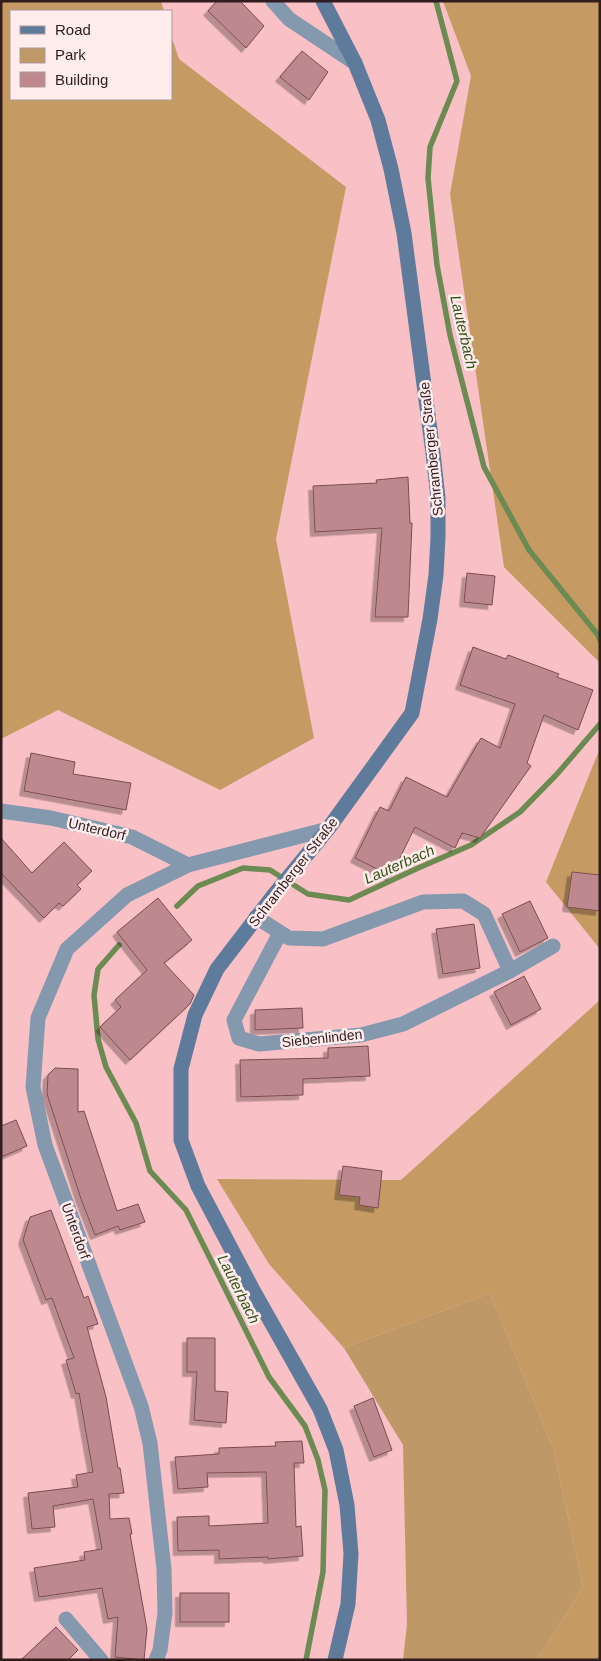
<svg xmlns="http://www.w3.org/2000/svg" width="601" height="1661" viewBox="0 0 601 1661" font-family="Helvetica,sans-serif">
<defs>
<filter id="shadow"><feDropShadow dx="-4.5" dy="4.5" stdDeviation="0" flood-color="#0004"/></filter>
</defs>
<rect width="100%" height="100%" fill="#f9c0c5"/>
<!-- green -->
<path fill="#bf9867" d="M 490,1293 L 554,1451 L 583,1587 L 537,1660 L 403,1660 L 407,1624 L 403,1445 L 344,1348 Z"/>
<!-- forest -->
<g fill="#c69a63">
<path d="M 1,1 L 161,1 L 164,11 L 11,11 L 11,99 L 171,99 L 171,35 L 179,59 L 346,187 L 276,539 L 314,738 L 220,790 L 58,710 L 1,739 Z"/>
<path d="M 443,1 L 600,1 L 600,663 L 504,567 L 450,194 L 471,76 Z"/>
<path d="M 600,748 L 600,949 L 546,882 Z"/>
<path d="M 600,1000 L 600,1660 L 537,1660 L 583,1587 L 554,1451 L 490,1293 L 344,1348 L 269,1264 L 217,1179 L 401,1180 Z"/>
</g>
<g fill="none" stroke-linecap="round" stroke-linejoin="round">
<!-- stream -->
<g stroke="#6b8b52" stroke-width="5.5">
<path d="M 436,1 L 457,81 L 430,147 L 428,178 L 437,265 L 450,335 L 484,467 L 529,550 L 598,635 L 600,640"/>
<path d="M 177,906 L 198,886 L 243,868 L 270,870 L 308,894 L 349,900 L 416,869 L 471,845 L 520,812 L 558,773 L 600,724"/>
<path d="M 119,945 L 98,969 L 94,995 L 98,1039 L 106,1067 L 136,1123 L 150,1171 L 186,1210 L 269,1377 L 305,1426 L 318,1460 L 325,1490 L 323,1572 L 306,1660"/>
</g>
</g>
<!-- building -->
<g fill="#be898e" stroke="#7c4c51" filter="url(#shadow)">
<path d="M 217,1 L 240,1 L 264,26 L 246,48 L 208,11 Z"/>
<path d="M 302,51 L 328,72 L 309,100 L 280,77 Z"/>
<path d="M 408,477 L 410,523 L 412,523 L 408,617 L 375,617 L 382,528 L 315,532 L 313,486 L 377,483 L 376,480 Z"/>
<path d="M 467,573 L 495,576 L 492,605 L 464,602 Z"/>
<path d="M 473,647 L 506,659 L 508,655 L 559,674 L 557,677 L 593,690 L 578,730 L 544,715 L 527,763 L 531,766 L 480,838 L 462,833 L 455,848 L 415,827 L 391,876 L 355,858 L 380,807 L 389,811 L 406,777 L 447,797 L 481,738 L 500,748 L 515,704 L 460,685 Z"/>
<path d="M 31,753 L 75,762 L 73,774 L 131,783 L 126,810 L 24,791 Z"/>
<path d="M 1,838 L 32,873 L 64,842 L 92,871 L 77,885 L 81,889 L 63,906 L 59,903 L 44,918 L 1,873 Z"/>
<path d="M 572,872 L 600,875 L 600,911 L 567,907 Z"/>
<path d="M 158,898 L 192,940 L 164,963 L 194,995 L 190,1004 L 130,1060 L 100,1027 L 121,1007 L 115,1000 L 147,970 L 117,932 Z"/>
<path d="M 530,901 L 548,938 L 520,952 L 502,914 Z"/>
<path d="M 474,924 L 480,968 L 443,974 L 436,929 Z"/>
<path d="M 524,976 L 541,1009 L 511,1025 L 494,992 Z"/>
<path d="M 302,1008 L 303,1028 L 255,1030 L 255,1010 Z"/>
<path d="M 368,1046 L 370,1076 L 303,1079 L 303,1095 L 241,1097 L 240,1060 L 328,1058 L 328,1048 Z"/>
<path d="M 55,1068 L 78,1069 L 78,1112 L 84,1111 L 117,1211 L 138,1204 L 145,1222 L 120,1230 L 118,1226 L 95,1235 L 81,1199 L 47,1094 L 48,1075 Z"/>
<path d="M 16,1120 L 27,1146 L 1,1157 L 1,1126 Z"/>
<path d="M 343,1166 L 382,1171 L 378,1208 L 359,1205 L 360,1197 L 339,1195 Z"/>
<path d="M 51,1210 L 84,1298 L 88,1296 L 98,1324 L 87,1327 L 106,1397 L 118,1468 L 120,1468 L 124,1493 L 109,1494 L 110,1519 L 129,1518 L 132,1534 L 130,1534 L 147,1629 L 144,1660 L 115,1657 L 118,1617 L 108,1619 L 102,1588 L 39,1597 L 34,1568 L 85,1560 L 84,1552 L 102,1549 L 93,1499 L 53,1506 L 55,1527 L 32,1529 L 28,1493 L 78,1487 L 76,1475 L 93,1472 L 79,1393 L 76,1394 L 66,1360 L 74,1358 L 52,1298 L 46,1300 L 23,1240 L 30,1217 Z"/>
<path d="M 187,1338 L 215,1338 L 215,1391 L 228,1392 L 226,1423 L 194,1420 L 197,1372 L 187,1372 Z"/>
<path d="M 373,1398 L 392,1450 L 374,1457 L 354,1406 Z"/>
<path d="M 302,1441 L 304,1463 L 294,1463 L 296,1527 L 301,1526 L 303,1556 L 268,1559 L 268,1557 L 219,1559 L 219,1550 L 178,1551 L 177,1517 L 209,1516 L 209,1526 L 268,1523 L 266,1472 L 207,1473 L 208,1487 L 178,1489 L 175,1457 L 219,1454 L 219,1448 L 276,1446 L 275,1442 Z"/>
<rect x="180" y="1593" width="49" height="29"/>
<path d="M 56,1627 L 78,1650 L 68,1660 L 21,1660 Z"/>
</g>
<g fill="none" stroke-linecap="round" stroke-linejoin="round">
<!-- street -->
<g stroke="#8498ae" stroke-width="15">
<path d="M 273,1 L 289,19 L 355,63"/>
<path d="M 1,811 L 51,818 L 132,837 L 188,865"/>
<path d="M 256,917 L 289,938 L 323,939 L 423,902 L 463,901 L 484,914 L 510,971 L 403,1024 L 361,1035 L 259,1044 L 239,1038 L 234,1020 L 280,933"/>
<path d="M 510,971 L 553,946"/>
<path d="M 66,1619 L 101,1660"/>
<path d="M 156,1660 L 160,1650 L 165,1613 L 164,1569 L 150,1443 L 141,1406 L 45,1145 L 33,1087 L 38,1018 L 67,949 L 127,895 L 188,865 L 328,829"/>
</g>
<!-- secondary -->
<path stroke="#5f7b9c" stroke-width="15" d="M 323,1 L 355,63 L 378,120 L 391,169 L 404,233 L 433,453 L 438,498 L 438,537 L 436,575 L 430,619 L 412,713 L 328,829 L 273,896 L 217,969 L 195,1015 L 181,1069 L 181,1140 L 198,1186 L 254,1292 L 320,1409 L 336,1450 L 347,1505 L 351,1554 L 348,1604 L 335,1660"/>
</g>
<g text-anchor="middle" dominant-baseline="central" stroke-width="5" stroke-linejoin="round" paint-order="stroke">
<!-- street labels -->
<g font-size="14" fill="#311c1f" stroke="#ffedee">
<text transform="translate(431 449) rotate(-96)">Schramberger Straße</text>
<text transform="translate(97 829) rotate(13)">Unterdorf</text>
<text transform="translate(293 872) rotate(-52)">Schramberger Straße</text>
<text transform="translate(322 1038) rotate(-6)">Siebenlinden</text>
<text transform="translate(76 1231) rotate(70)">Unterdorf</text>
</g>
<!-- water labels -->
<g font-size="15" font-style="italic" fill="#355417" stroke="#ffedee">
<text transform="translate(464 332) rotate(77)">Lauterbach</text>
<text transform="translate(399 864) rotate(-24)">Lauterbach</text>
<text transform="translate(239 1289) rotate(63)">Lauterbach</text>
</g>
</g>
<!-- border -->
<rect width="601" height="1661" fill="none" stroke="#311c1f" stroke-width="5"/>
<!-- legend -->
<rect x="10" y="10" width="162" height="90" fill="#ffedee" stroke="#ad999b"/>
<rect x="20" y="26" width="25" height="8" fill="#5f7b9c" stroke="#ad999b"/>
<text x="55" y="35" font-size="15" fill="#311c1f">Road</text>
<rect x="20" y="48" width="25" height="15" fill="#bf9867" stroke="#ad999b"/>
<text x="55" y="60" font-size="15" fill="#311c1f">Park</text>
<rect x="20" y="72" width="25" height="15" fill="#be898e" stroke="#ad999b"/>
<text x="55" y="85" font-size="15" fill="#311c1f">Building</text>
</svg>
